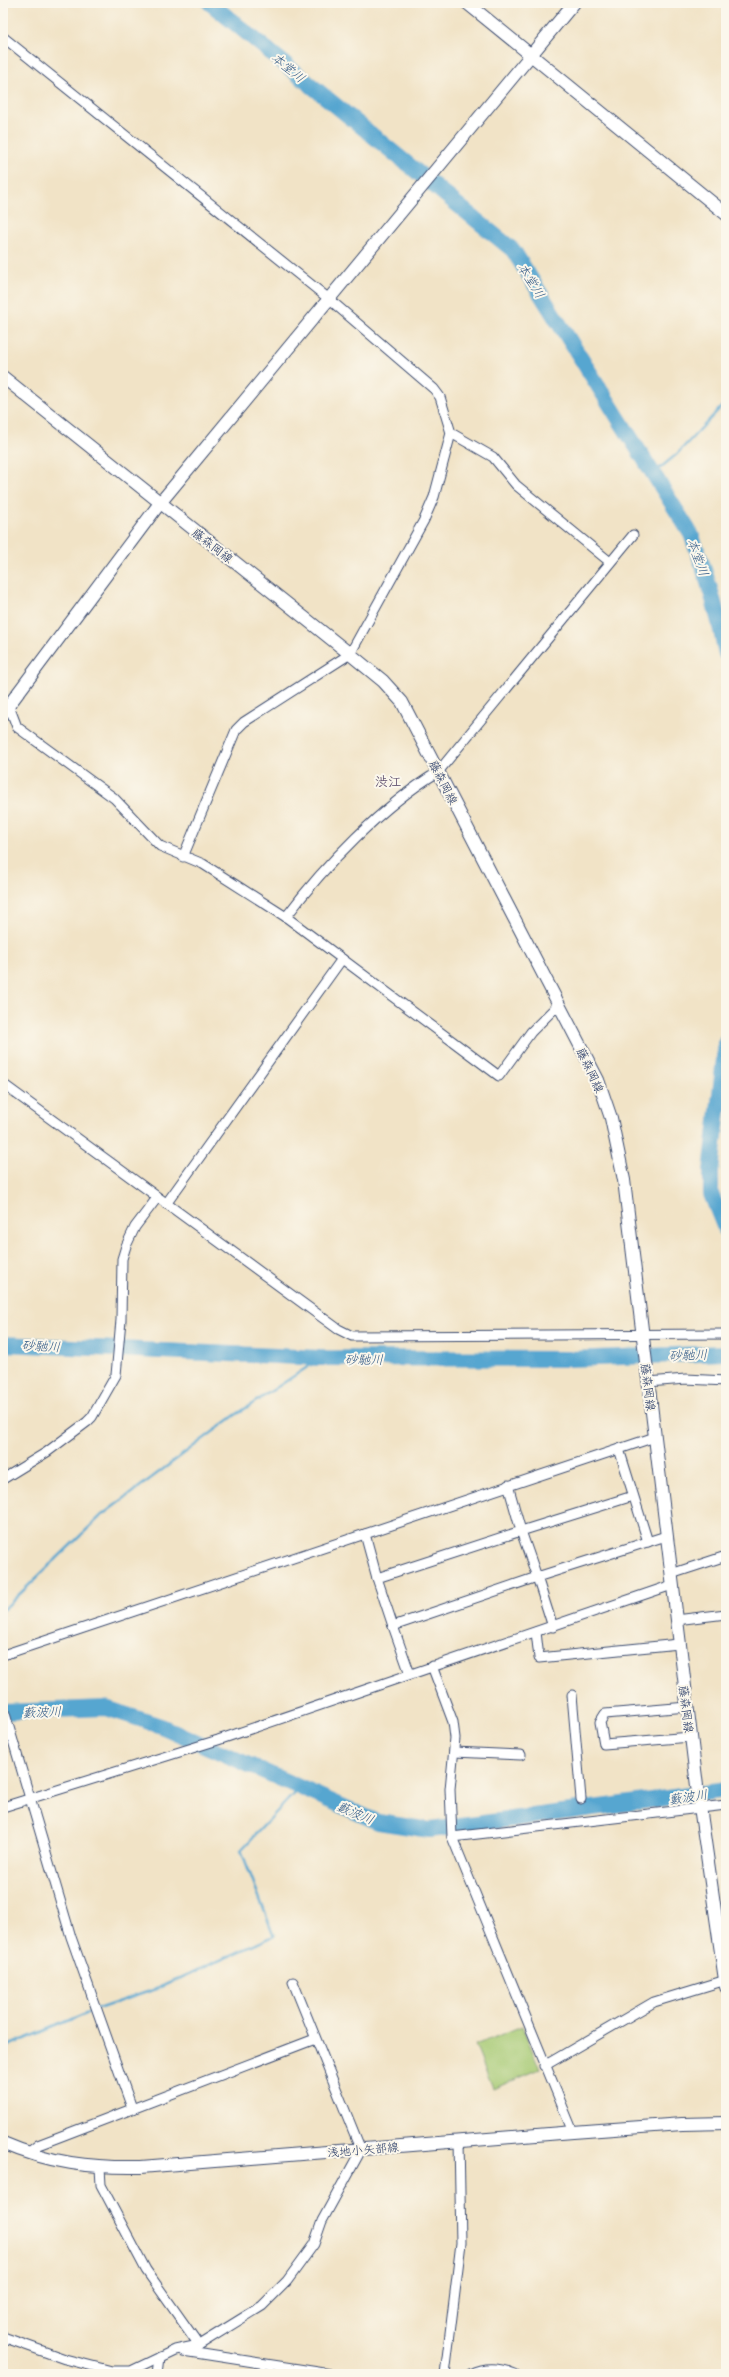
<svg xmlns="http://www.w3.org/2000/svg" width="729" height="2377" viewBox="0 0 729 2377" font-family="'Playpen Sans','Klee One',sans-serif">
<rect width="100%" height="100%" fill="#fbf7ec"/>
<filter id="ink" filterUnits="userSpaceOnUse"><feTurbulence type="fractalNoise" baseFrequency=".025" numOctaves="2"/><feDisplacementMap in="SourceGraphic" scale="8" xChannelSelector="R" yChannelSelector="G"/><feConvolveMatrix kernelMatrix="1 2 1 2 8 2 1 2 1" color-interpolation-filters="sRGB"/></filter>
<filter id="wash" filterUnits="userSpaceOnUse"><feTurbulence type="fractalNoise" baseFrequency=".012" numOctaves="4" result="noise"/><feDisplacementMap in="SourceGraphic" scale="16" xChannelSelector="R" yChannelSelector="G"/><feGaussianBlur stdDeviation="0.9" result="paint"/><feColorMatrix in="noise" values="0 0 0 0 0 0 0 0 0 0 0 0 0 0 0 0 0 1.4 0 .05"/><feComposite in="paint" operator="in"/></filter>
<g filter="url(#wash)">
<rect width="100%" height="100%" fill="#f1e3c6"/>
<!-- green -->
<path fill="#a6c972" stroke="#607c68" d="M 522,2026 L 540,2069 L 493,2089 L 475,2045 Z"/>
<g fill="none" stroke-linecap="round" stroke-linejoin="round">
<!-- stream -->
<g stroke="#57a6d0" stroke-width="2.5">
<path d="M 654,473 L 677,454 L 726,402"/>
<path d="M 3,1610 L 102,1515 L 234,1416 L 321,1358"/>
<path d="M 3,2048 L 86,2013 L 156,1989 L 274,1936 L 241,1850 L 299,1788"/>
</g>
<!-- river -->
<g stroke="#57a6d0" stroke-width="16">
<path d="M 210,3 L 513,250 L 691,534 C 707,574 718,612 726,654"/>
<path d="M 726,1042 L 711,1171 L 711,1194 L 726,1231"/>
<path d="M 3,1344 L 321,1358 L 570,1359 L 726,1353"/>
<path d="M 3,1712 L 106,1708 L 161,1726 L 378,1822 L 430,1830 L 726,1790"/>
</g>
</g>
</g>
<g filter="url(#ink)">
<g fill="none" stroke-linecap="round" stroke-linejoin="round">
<!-- street casing -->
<g stroke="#3b4a6e" stroke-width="11">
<g id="street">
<path d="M 3,37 L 329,299 L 434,389 L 440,397 L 451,433 L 434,497 L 424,520 L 350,654 L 244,722 L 236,730 L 183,857"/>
<path d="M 451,433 L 493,457 L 516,485 L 610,562"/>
<path d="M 5,705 L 9,706 L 17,727 L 114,798 L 160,846 L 203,864 L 286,917 L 499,1076 L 531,1032 L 558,1005"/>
<path d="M 286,917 C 325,865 382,806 438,772 L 633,535"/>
<path d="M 3,1084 L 338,1329 L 352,1336 L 726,1334"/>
<path d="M 166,1204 L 342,959"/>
<path d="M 648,1382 L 686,1379 L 726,1381"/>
<path d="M 619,1449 L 648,1542"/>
<path d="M 3,1479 L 47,1452 L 87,1422 L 92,1417 L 116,1375 L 121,1320 L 122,1259 L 126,1246 L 135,1227 L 157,1198"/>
<path d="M 365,1534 L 377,1578"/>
<path d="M 671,1574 L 726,1556"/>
<path d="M 676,1620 L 726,1614"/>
<path d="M 393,1626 L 377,1578 L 521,1531 L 508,1485"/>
<path d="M 553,1627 L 537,1577 L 666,1536"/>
<path d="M 536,1632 L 539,1658 L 679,1644"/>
<path d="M 3,1655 L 655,1437"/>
<path d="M 432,1666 L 453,1722 L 455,1738 L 450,1789 L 452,1837 L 573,2132"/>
<path d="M 410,1674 L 393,1626 L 537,1577 L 521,1531 L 633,1496"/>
<path d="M 572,1695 L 581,1799"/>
<path d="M 3,1707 L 71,1937 L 132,2108"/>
<path d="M 687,1707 L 605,1714 L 600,1722 L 604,1744 L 691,1737"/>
<path d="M 454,1752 L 521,1755"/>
<path d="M 3,1807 L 218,1740 L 672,1585"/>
<path d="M 452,1837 L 726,1805"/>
<path d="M 544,2066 L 654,2002 L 726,1980"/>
<path d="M 28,2153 L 38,2145 L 315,2039"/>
<path d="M 100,2168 L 101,2185 L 146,2270 L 199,2345"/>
<path d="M 3,2337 L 65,2359 L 112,2371 L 131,2371 L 175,2350 L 199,2345 L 262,2306 L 287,2281 L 314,2244 L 322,2221 L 361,2150 L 293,1982"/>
<path d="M 183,2351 L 331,2374"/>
<path d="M 158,2374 L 160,2357"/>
<path d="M 445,2374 L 461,2243 L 459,2141"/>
<path d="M 470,2374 C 485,2366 500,2368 515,2374"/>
</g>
</g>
<!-- secondary casing -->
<g stroke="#3b4a6e" stroke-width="14">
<g id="secondary">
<path d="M 467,3 L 726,214"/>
<path d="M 3,377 L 350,654 L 383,681 L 402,702 L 598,1080 L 611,1118 L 624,1180 L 697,1786 L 726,1987"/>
<path d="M 3,713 L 160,503 L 574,3"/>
<path d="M 3,2143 C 49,2163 91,2168 141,2167 L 573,2132 L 682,2124 L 726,2123"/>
</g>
</g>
<!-- street -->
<use href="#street" stroke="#fff" stroke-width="9"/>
<!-- secondary -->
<use href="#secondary" stroke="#fff" stroke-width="12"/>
</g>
</g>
<g text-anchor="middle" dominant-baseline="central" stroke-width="4" stroke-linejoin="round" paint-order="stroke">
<!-- street labels -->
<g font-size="12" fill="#1b2f5e" stroke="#fbf7ec">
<text transform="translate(213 545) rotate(38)">藤森岡線</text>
<text transform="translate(444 782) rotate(63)">藤森岡線</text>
<text transform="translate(591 1070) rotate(65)">藤森岡線</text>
<text transform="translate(649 1387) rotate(83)">藤森岡線</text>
<text transform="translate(687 1709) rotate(83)">藤森岡線</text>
<text transform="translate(363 2149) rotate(-5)">浅地小矢部線</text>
</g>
<!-- water labels -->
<g font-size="13" font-style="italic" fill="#305986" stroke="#fbf7ec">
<text transform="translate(289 67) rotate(39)">本堂川</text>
<text transform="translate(532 280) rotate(58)">本堂川</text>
<text transform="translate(699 557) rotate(70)">本堂川</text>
<text transform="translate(41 1345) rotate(3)">砂馳川</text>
<text transform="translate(688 1354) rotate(-2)">砂馳川</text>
<text x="364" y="1358">砂馳川</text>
<text transform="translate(42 1711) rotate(-2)">藪波川</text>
<text transform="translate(688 1796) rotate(-8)">藪波川</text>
<text transform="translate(356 1812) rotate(23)">藪波川</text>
</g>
<!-- neighbourhood labels -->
<g font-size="13" font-weight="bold" fill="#615270" stroke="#fbf7ec">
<text x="388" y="780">渋江</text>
</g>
</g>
<!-- margin -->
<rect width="729" height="2377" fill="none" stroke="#fbf7ec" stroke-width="16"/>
</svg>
